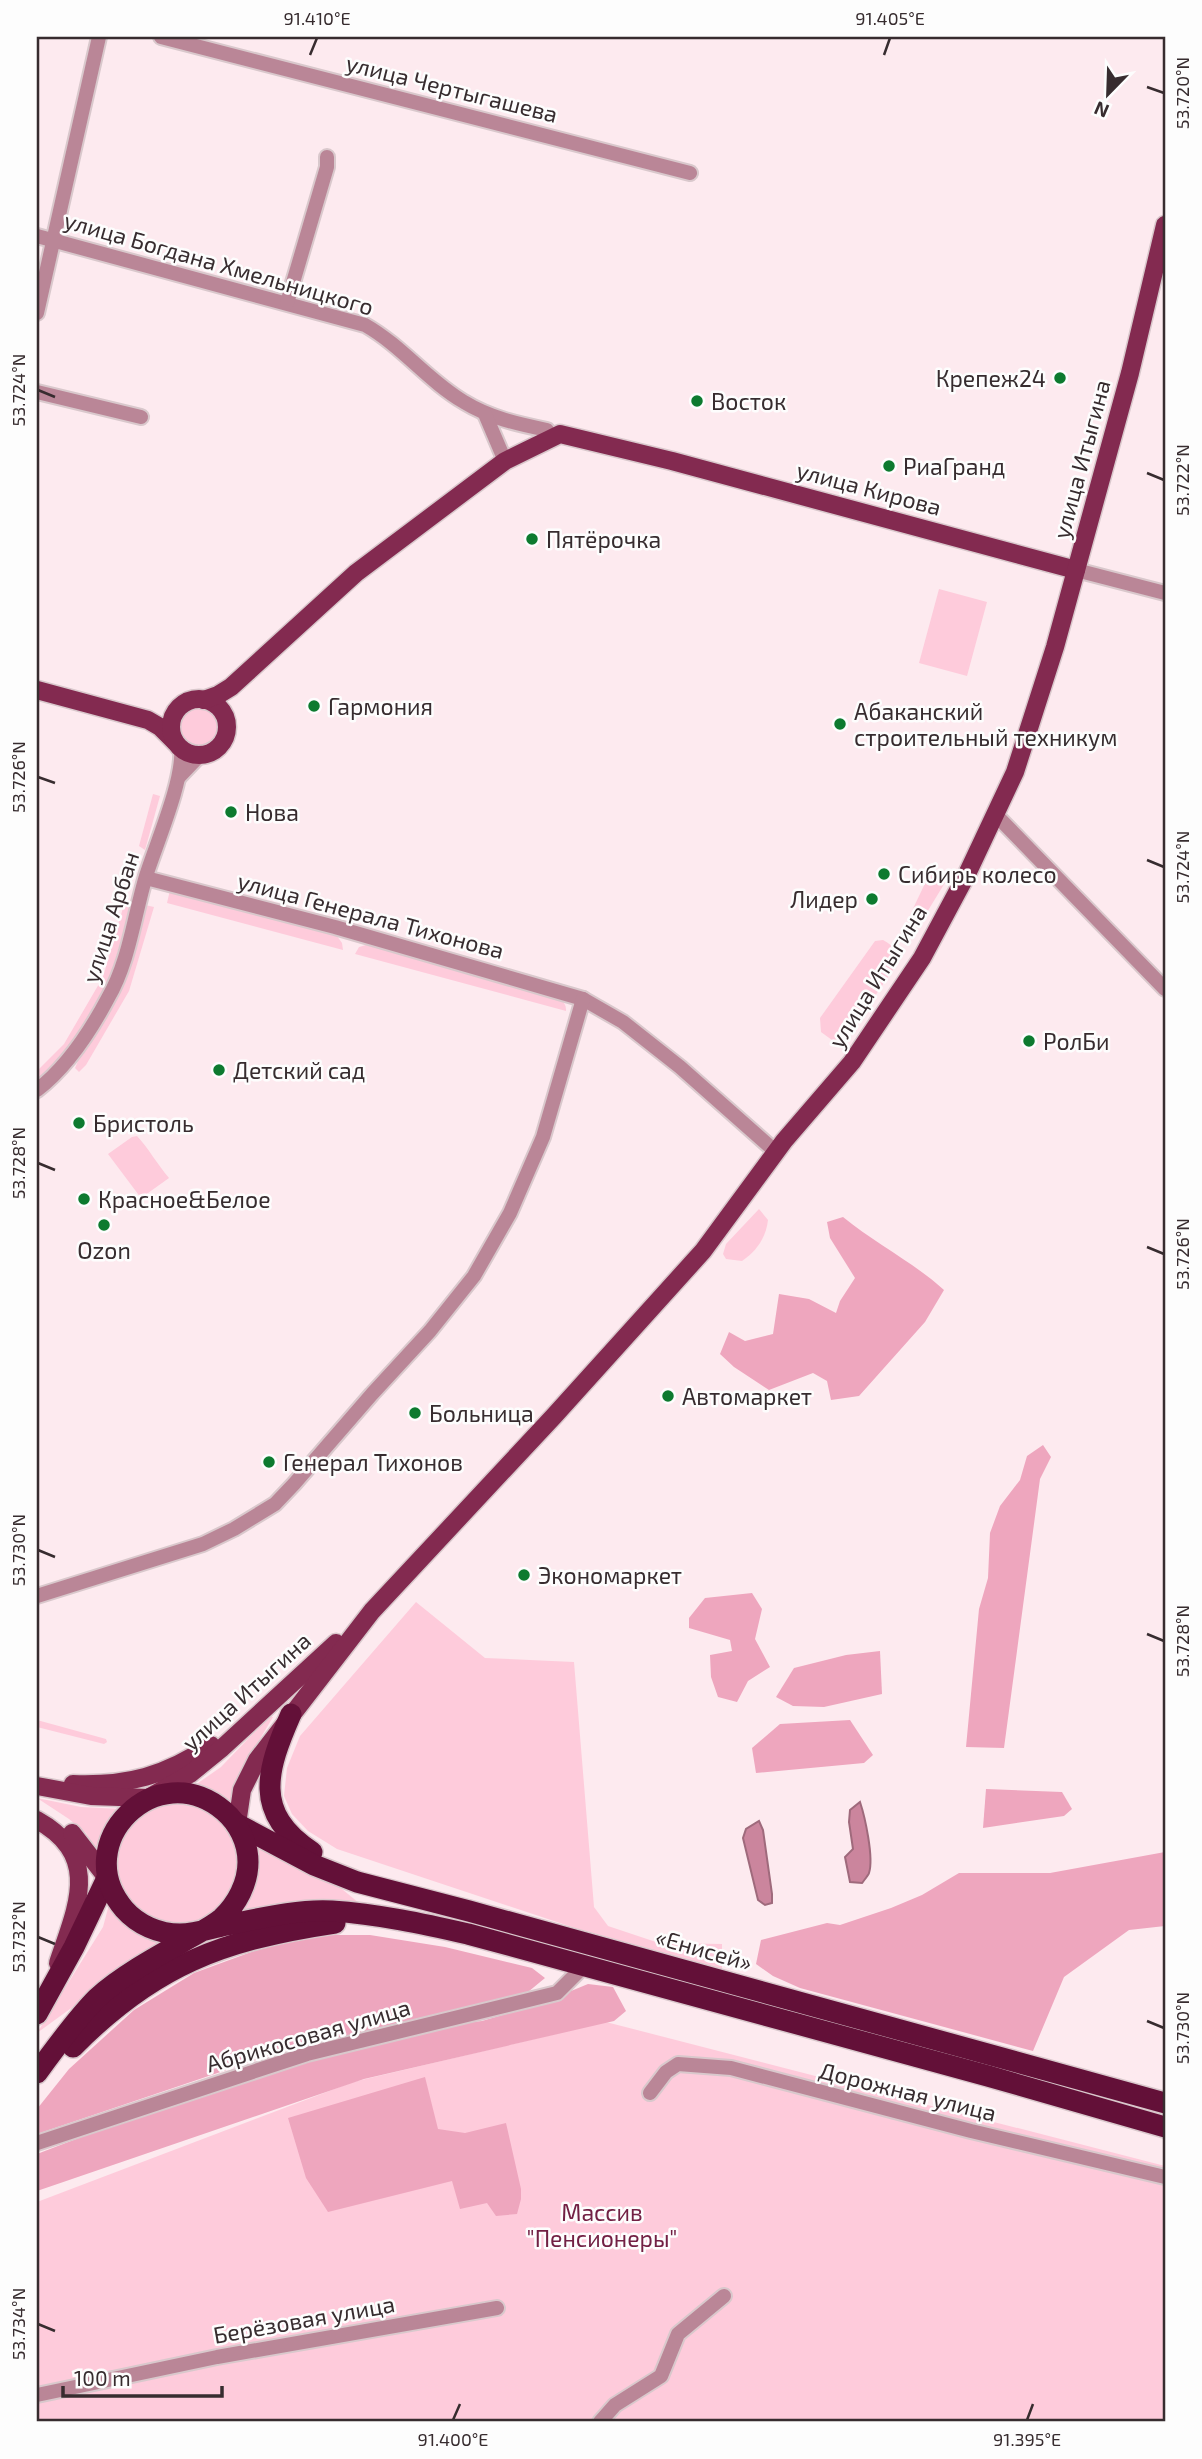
<svg xmlns="http://www.w3.org/2000/svg" width="1202" height="2459" viewBox="0 0 1202 2459" font-family="'Exo 2',sans-serif">
<rect width="100%" height="100%" fill="#fdeaef"/>
<!-- green -->
<g fill="#fecbdb">
<path d="M 939,589 L 987,602 L 967,676 L 919,663 Z"/>
<circle cx="199" cy="727" r="24"/>
<path d="M 153,794 L 160,796 L 145,850 L 139,846 Z"/>
<path d="M 937,871 L 943,874 L 946,881 L 921,922 L 913,923 L 909,917 L 930,873 Z"/>
<path d="M 170,890 L 337,936 L 342,943 L 343,950 L 167,903 Z"/>
<path d="M 125,901 L 132,902 C 125,924 120,947 112,970 C 98,1013 68,1050 37,1081 L 37,1071 L 64,1044 L 103,977 Z"/>
<path d="M 145,905 L 154,907 L 129,991 L 86,1065 L 79,1072 L 75,1068 Z"/>
<path d="M 883,940 C 893,945 896,951 899,961 L 846,1038 L 832,1040 L 821,1032 L 820,1018 L 875,941 Z"/>
<path d="M 366,945 L 551,994 C 558,998 567,1001 566,1011 L 355,954 L 359,947 Z"/>
<path d="M 137,1136 C 149,1149 157,1164 169,1178 L 141,1198 L 108,1154 L 132,1137 Z"/>
<path d="M 759,1209 L 768,1220 C 766,1237 757,1251 742,1261 L 726,1259 L 723,1254 L 726,1244 Z"/>
<path d="M 416,1602 L 485,1658 L 574,1662 L 594,1907 L 608,1926 L 659,1943 L 722,1944 L 722,1969 L 575,1928 L 337,1849 L 308,1831 L 292,1814 L 284,1796 L 287,1768 L 300,1736 Z"/>
<path d="M 270,1716 L 273,1717 L 235,1781 L 231,1793 L 231,1809 L 191,1788 L 221,1767 Z"/>
<path d="M 37,1720 L 106,1739 L 107,1742 L 104,1744 L 37,1727 Z"/>
<path d="M 37,1798 L 81,1807 L 121,1809 L 99,1857 L 86,1833 L 69,1819 Z"/>
<circle cx="178" cy="1864" r="60"/>
<path d="M 252,1842 L 337,1885 L 359,1903 L 313,1904 L 231,1919 Z"/>
<path d="M 110,1901 L 174,1941 L 133,1963 L 37,2033 L 103,1927 Z"/>
<path d="M 606,2022 L 1165,2166 L 1165,2422 L 37,2422 L 37,2202 L 353,2082 Z"/>
</g>
<!-- forest -->
<g fill="#eea6be">
<path d="M 843,1217 C 876,1244 913,1262 944,1290 L 925,1322 L 859,1396 L 831,1400 L 827,1381 L 813,1373 L 769,1390 L 734,1367 L 720,1354 L 729,1332 L 745,1341 L 773,1334 L 779,1294 L 809,1299 L 836,1313 L 840,1301 L 855,1278 L 830,1238 L 827,1222 Z"/>
<path d="M 1043,1445 L 1051,1457 L 1040,1479 L 1004,1748 L 966,1747 L 979,1609 L 988,1578 L 990,1533 L 1000,1506 L 1020,1480 L 1027,1456 Z"/>
<path d="M 752,1593 L 762,1609 L 755,1639 L 770,1667 L 748,1681 L 737,1702 L 718,1697 L 711,1677 L 710,1655 L 732,1651 L 730,1640 L 689,1628 L 689,1618 L 705,1598 Z"/>
<path d="M 880,1651 L 882,1694 L 824,1707 L 793,1706 L 776,1697 L 794,1668 L 846,1655 Z"/>
<path d="M 850,1720 L 873,1755 L 864,1763 L 756,1773 L 752,1748 L 780,1724 Z"/>
<path d="M 986,1789 L 1062,1792 L 1072,1809 L 1064,1816 L 983,1828 Z"/>
<path d="M 1165,1852 L 1165,1926 L 1129,1930 L 1064,1977 L 1033,2051 L 800,1988 L 773,1976 L 756,1964 L 761,1940 L 827,1923 L 840,1925 L 891,1908 L 922,1895 L 959,1873 L 1050,1873 Z"/>
<path d="M 323,1935 L 370,1935 L 445,1947 L 532,1968 L 545,1978 L 528,1992 L 283,2051 L 37,2134 L 37,2109 L 69,2069 L 134,2010 L 194,1973 L 262,1948 Z"/>
<path d="M 588,1984 L 613,1987 L 626,2011 L 614,2021 L 364,2079 L 37,2191 L 37,2154 L 110,2126 L 305,2061 L 452,2024 L 482,2021 L 537,2005 Z"/>
<path d="M 425,2077 L 438,2129 L 465,2133 L 506,2123 L 521,2189 L 521,2199 L 517,2214 L 496,2216 L 487,2203 L 460,2209 L 452,2181 L 328,2212 L 306,2178 L 288,2118 Z"/>
</g>
<!-- water -->
<g fill="#cb859d" stroke="#9f6a7c" stroke-width="2">
<path d="M 860,1802 C 865,1817 874,1858 869,1873 C 869,1874 863,1882 862,1883 L 850,1882 L 845,1857 L 853,1849 L 849,1822 L 850,1810 Z"/>
<path d="M 759,1821 L 763,1830 L 772,1894 L 772,1903 L 765,1905 L 758,1900 L 743,1838 L 746,1829 Z"/>
</g>
<g fill="none" stroke-linecap="round" stroke-linejoin="round">
<!-- minor casing -->
<g stroke="#d9c8cc" stroke-width="18">
<g id="minor">
<path d="M 161,37 L 690,173"/>
<path d="M 37,236 L 365,325 C 402,346 428,381 464,402 C 490,418 518,424 547,430"/>
<path d="M 287,303 L 327,167 L 327,157"/>
<path d="M 37,313 L 99,37"/>
<path d="M 37,392 L 141,417"/>
<path d="M 485,414 L 505,461"/>
<path d="M 1076,570 L 1165,593"/>
<path d="M 179,777 L 200,755"/>
<path d="M 996,815 L 1165,989"/>
<path d="M 146,878 L 335,927 L 583,999 L 623,1022 L 680,1067 L 776,1152"/>
<path d="M 37,1090 C 67,1067 90,1032 108,998 C 129,962 134,916 146,876 C 156,844 184,780 181,749"/>
<path d="M 37,1596 L 203,1544 L 234,1529 L 275,1504 L 294,1484 L 372,1394 L 430,1331 L 474,1276 L 510,1213 L 543,1137 L 583,999"/>
<path d="M 650,2093 L 666,2072 L 678,2064 L 731,2068 L 971,2131 L 1165,2177"/>
<path d="M 37,2143 L 307,2054 L 557,1993 L 585,1965"/>
<path d="M 37,2395 L 217,2357 L 497,2308"/>
<path d="M 600,2422 L 615,2405 L 661,2376 L 678,2334 L 724,2296"/>
</g>
</g>
<!-- major casing -->
<g stroke="#d9c8cc" stroke-width="21">
<g id="major">
<path d="M 37,690 L 148,720 L 160,727 L 175,742"/>
<circle cx="199" cy="727" r="28"/>
<path d="M 204,700 L 218,695 L 231,687 L 356,573 L 505,461 L 560,434 L 672,461 L 1076,570"/>
<path d="M 73,1784 C 127,1786 166,1776 211,1745"/>
<path d="M 37,1786 L 91,1796 L 148,1798 L 190,1774 L 222,1748 L 336,1643"/>
<path d="M 37,1820 C 102,1856 77,1906 58,1963"/>
<path d="M 237,1824 L 242,1790 L 257,1760 L 372,1611 L 554,1416 L 703,1251 L 784,1141 L 852,1062 L 922,958 L 968,872 L 1015,772 L 1055,647 L 1130,373 L 1165,225"/>
<path d="M 72,1833 L 107,1878"/>
</g>
</g>
<!-- highway casing -->
<g stroke="#d9c8cc" stroke-width="24">
<g id="highway">
<path d="M 291,1714 C 267,1769 252,1813 312,1852"/>
<path d="M 237,1824 L 314,1865 L 357,1882 L 469,1911 L 1165,2103"/>
<path d="M 37,2014 L 74,1947 L 107,1878"/>
<path d="M 73,2047 C 154,1965 222,1940 335,1923"/>
<path d="M 37,2073 C 53,2051 78,2017 97,1998 C 120,1977 154,1958 181,1943 C 194,1935 210,1928 222,1918 C 237,1904 248,1883 248,1862 C 248,1842 238,1823 224,1811 C 157,1754 68,1843 124,1909 C 138,1925 159,1934 180,1934 C 194,1934 209,1929 222,1926 C 258,1919 296,1909 332,1911 C 378,1914 424,1924 468,1934 L 988,2076 L 1165,2127"/>
</g>
</g>
<!-- minor -->
<use href="#minor" stroke="#ba8697" stroke-width="14"/>
<!-- major -->
<use href="#major" stroke="#832a50" stroke-width="18"/>
<!-- highway -->
<use href="#highway" stroke="#631038" stroke-width="21"/>
</g>
<!-- ticks -->
<path fill="none" stroke="#372c2f" stroke-width="2.5" d="M 310,55 L 317,38M 884,55 L 890,38M 1147,87 L 1164,93M 38,390 L 55,397M 1147,473 L 1164,480M 38,777 L 55,783M 1147,860 L 1164,867M 38,1163 L 55,1170M 1147,1247 L 1164,1254M 38,1550 L 55,1557M 1147,1634 L 1164,1641M 38,1937 L 55,1944M 1147,2021 L 1164,2028M 38,2324 L 55,2331M 453,2420 L 460,2404M 1027,2420 L 1033,2404"/>
<!-- markers -->
<g fill="#0d7a2f" stroke="#fdfdfd" stroke-width="2.5">
<circle cx="1060" cy="378" r="7"/>
<circle cx="697" cy="401" r="7"/>
<circle cx="889" cy="466" r="7"/>
<circle cx="532" cy="539" r="7"/>
<circle cx="314" cy="706" r="7"/>
<circle cx="840" cy="724" r="7"/>
<circle cx="231" cy="812" r="7"/>
<circle cx="884" cy="874" r="7"/>
<circle cx="872" cy="899" r="7"/>
<circle cx="1029" cy="1041" r="7"/>
<circle cx="219" cy="1070" r="7"/>
<circle cx="79" cy="1123" r="7"/>
<circle cx="84" cy="1199" r="7"/>
<circle cx="104" cy="1225" r="7"/>
<circle cx="668" cy="1396" r="7"/>
<circle cx="415" cy="1413" r="7"/>
<circle cx="269" cy="1462" r="7"/>
<circle cx="524" cy="1575" r="7"/>
</g>
<g text-anchor="middle" dominant-baseline="central" stroke-width="5" stroke-linejoin="round" paint-order="stroke">
<!-- street labels -->
<g font-size="23" fill="#372c2f" stroke="#fdfdfd">
<text transform="translate(452 88) rotate(14)">улица Чертыгашева</text>
<text transform="translate(219 263) rotate(16)">улица Богдана Хмельницкого</text>
<text transform="translate(1081 459) rotate(-75)">улица Итыгина</text>
<text transform="translate(869 488) rotate(15)">улица Кирова</text>
<text transform="translate(371 915) rotate(15)">улица Генерала Тихонова</text>
<text transform="translate(110 917) rotate(-72)">улица Арбан</text>
<text transform="translate(877 976) rotate(-58)">улица Итыгина</text>
<text transform="translate(246 1691) rotate(-42)">улица Итыгина</text>
<text transform="translate(704 1949) rotate(16)">«Енисей»</text>
<text transform="translate(308 2035) rotate(-16)">Абрикосовая улица</text>
<text transform="translate(908 2091) rotate(14)">Дорожная улица</text>
<text transform="translate(304 2319) rotate(-10)">Берёзовая улица</text>
</g>
<!-- poi labels -->
<g font-size="23" fill="#372c2f" stroke="#fdfdfd" text-anchor="start">
<text x="1046" y="378" text-anchor="end">Крепеж24</text>
<text x="711" y="401">Восток</text>
<text x="903" y="466">РиаГранд</text>
<text x="546" y="539">Пятёрочка</text>
<text x="328" y="706">Гармония</text>
<text x="854" y="711">Абаканский<tspan x="854" dy="26">строительный техникум</tspan></text>
<text x="245" y="812">Нова</text>
<text x="898" y="874">Сибирь колесо</text>
<text x="858" y="899" text-anchor="end">Лидер</text>
<text x="1043" y="1041">РолБи</text>
<text x="233" y="1070">Детский сад</text>
<text x="93" y="1123">Бристоль</text>
<text x="98" y="1199">Красное&amp;Белое</text>
<text x="104" y="1250" text-anchor="middle">Ozon</text>
<text x="682" y="1396">Автомаркет</text>
<text x="429" y="1413">Больница</text>
<text x="283" y="1462">Генерал Тихонов</text>
<text x="538" y="1575">Экономаркет</text>
</g>
<!-- park labels -->
<g font-size="23" fill="#722044" stroke="#fdfdfd">
<text x="602" y="2212">Массив<tspan x="602" dy="26">"Пенсионеры"</tspan></text>
</g>
</g>
<!-- border -->
<rect width="1202" height="2459" fill="none" stroke="#fdfdfd" stroke-width="77"/>
<!-- north arrow -->
<g transform="translate(1108 94) rotate(203)" stroke="#fdfdfd" stroke-width="5" paint-order="stroke">
<path d="M0-5L12 26L0 18L-12 26Z" fill="#372c2f"/>
<text y="-10" font-size="19" font-weight="bold" text-anchor="middle" fill="#372c2f">N</text>
</g>
<!-- scale -->
<path d="M63 2386v10h159v-10" fill="none" stroke="#372c2f" stroke-width="3.5"/>
<text x="74" y="2386" font-size="21" fill="#372c2f" stroke="#fdfdfd" stroke-width="5" paint-order="stroke">100 m</text>
<rect x="38" y="38" width="1126" height="2382" fill="none" stroke="#372c2f" stroke-width="2.5"/>
<g font-size="18" text-anchor="middle" fill="#372c2f">
<text x="317" y="25">91.410°E</text>
<text x="890" y="25">91.405°E</text>
<text transform="translate(1183 93) rotate(-90)" y="6">53.720°N</text>
<text transform="translate(19 390) rotate(-90)" y="6">53.724°N</text>
<text transform="translate(1183 480) rotate(-90)" y="6">53.722°N</text>
<text transform="translate(19 777) rotate(-90)" y="6">53.726°N</text>
<text transform="translate(1183 867) rotate(-90)" y="6">53.724°N</text>
<text transform="translate(19 1163) rotate(-90)" y="6">53.728°N</text>
<text transform="translate(1183 1254) rotate(-90)" y="6">53.726°N</text>
<text transform="translate(19 1550) rotate(-90)" y="6">53.730°N</text>
<text transform="translate(1183 1641) rotate(-90)" y="6">53.728°N</text>
<text transform="translate(19 1937) rotate(-90)" y="6">53.732°N</text>
<text transform="translate(1183 2028) rotate(-90)" y="6">53.730°N</text>
<text transform="translate(19 2324) rotate(-90)" y="6">53.734°N</text>
<text x="453" y="2446">91.400°E</text>
<text x="1027" y="2446">91.395°E</text>
</g>
</svg>
